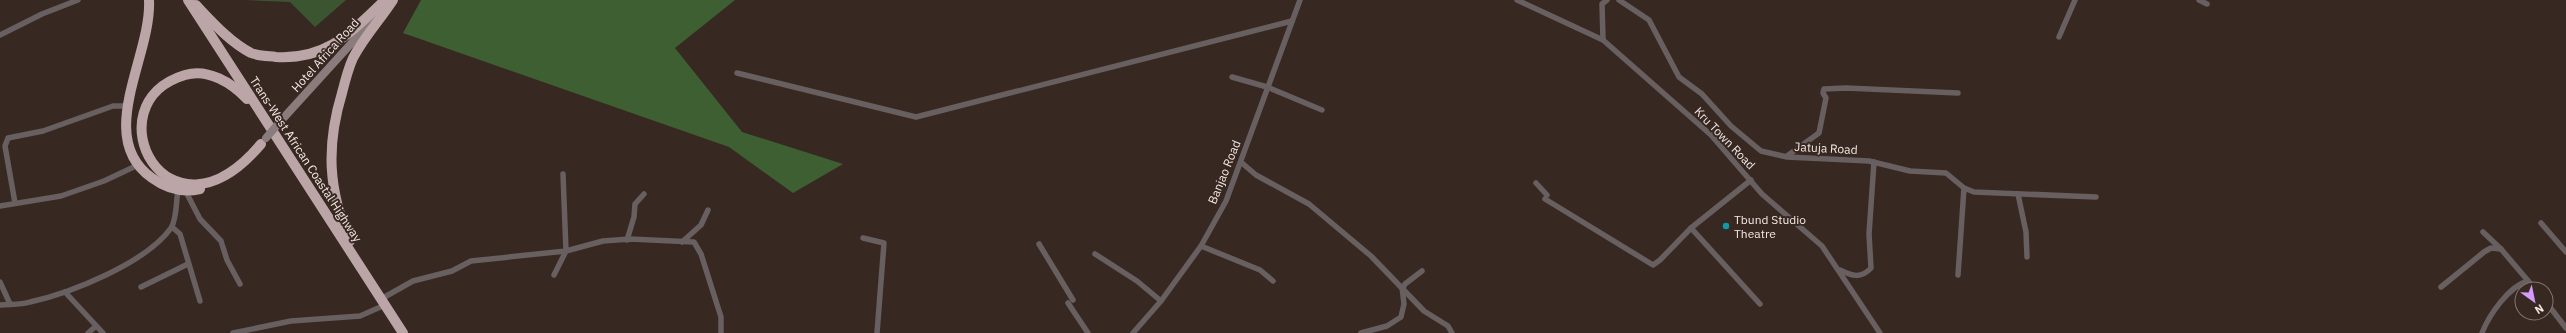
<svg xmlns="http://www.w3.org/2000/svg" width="2566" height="333" viewBox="0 0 2566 333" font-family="'IBM Plex Sans',sans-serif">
<rect width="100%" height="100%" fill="#382822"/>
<!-- green -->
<path fill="#3b5531" d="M 244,0 L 346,0 L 315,27 L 290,2 Z"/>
<!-- forest -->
<path fill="#3e5f31" d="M 421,0 L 735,0 L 675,48 L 742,132 L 843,164 L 793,193 L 729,147 L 403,33 Z"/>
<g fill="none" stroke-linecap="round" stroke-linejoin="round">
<!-- street -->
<g stroke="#685f60" stroke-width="5.5">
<path d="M 1517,0 L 1603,40 L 1711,135 L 1762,194 L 1822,246 L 1880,333"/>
<path d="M 1619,0 L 1649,20 L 1679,77 L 1702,94 L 1731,126 L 1761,151 L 1787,157 L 1869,161 L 1910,171 L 1946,173 L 1964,188 L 1974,192 L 2096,197"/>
<path d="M 2199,0 L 2207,4"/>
<path d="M 0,35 L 42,14 L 78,0"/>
<path d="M 2059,37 L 2075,0"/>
<path d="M 1603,40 L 1602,4 L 1607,0"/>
<path d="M 737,73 L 916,117 L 1292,21"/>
<path d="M 1232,77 L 1267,87 L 1322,110"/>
<path d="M 1787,156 L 1819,133 L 1826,98 L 1823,93 L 1824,89 L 1846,88 L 1958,93"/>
<path d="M 1242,163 L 1256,175 L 1309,204 L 1371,256 L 1424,311 L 1448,326 L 1452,333"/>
<path d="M 1536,183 L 1547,195"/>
<path d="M 186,192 L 200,219 L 221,241 L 227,260 L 240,284"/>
<path d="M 2018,194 L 2026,232 L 2027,257"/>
<path d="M 1545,199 L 1653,265 L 1660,260 L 1691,228 L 1751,180"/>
<path d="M 15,203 L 5,146 L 8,138 L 43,131 L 113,106 L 127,106"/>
<path d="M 0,206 L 61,196 L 104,181 L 138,165"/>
<path d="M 2541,223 L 2566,252"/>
<path d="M 172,227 L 180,234 L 200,301"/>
<path d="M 1691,228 L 1760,304"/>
<path d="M 2483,232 L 2501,249 L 2535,289"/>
<path d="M 863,238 L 884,243 L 877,333"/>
<path d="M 627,240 L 634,217 L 635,204 L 644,194"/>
<path d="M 682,242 L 701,225 L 708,210"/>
<path d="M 1039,244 L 1073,300"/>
<path d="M 1201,246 L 1260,270 L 1273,281"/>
<path d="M 1095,254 L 1137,281 L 1161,301"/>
<path d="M 1840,270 C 1852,276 1861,279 1871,268 L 1869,234 L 1874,162"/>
<path d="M 554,275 L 566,251 L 603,241 L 630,239 L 694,242 L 701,254 L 721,317 L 721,333"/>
<path d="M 1958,275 L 1964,188"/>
<path d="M 0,282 L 10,304"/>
<path d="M 141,287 L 188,264"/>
<path d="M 2441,287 L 2484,252 L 2491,248 L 2501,249"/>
<path d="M 1403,288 L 1405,284 L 1422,271"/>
<path d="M 65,292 L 103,333"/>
<path d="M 381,299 L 413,281 L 452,271 L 471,261 L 566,251 L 563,174"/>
<path d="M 2546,302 L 2566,328"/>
<path d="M 1068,303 L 1088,333"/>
<path d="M 0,305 C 10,304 21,305 30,302 C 71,293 146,263 171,228 C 177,219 176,201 178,190"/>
<path d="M 88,333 L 96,326"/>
<path d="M 233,333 L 291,321 L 360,316 L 385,305"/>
<path d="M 1133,333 L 1161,301 L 1201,246 L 1226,201 L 1300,0"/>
<path d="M 1361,333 L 1387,326 L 1401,317 L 1404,304 L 1402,287"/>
<path d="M 2482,333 C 2489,315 2509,286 2528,281"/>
</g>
<!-- secondary -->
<path stroke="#8a7b7d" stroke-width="8" d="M 278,124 L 378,14"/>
<!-- highway -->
<g stroke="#bba5a7" stroke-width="10">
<path d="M 149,0 C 152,56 94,137 152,178 C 167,189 182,193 200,189"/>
<path d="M 188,0 L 403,333"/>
<path d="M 196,5 C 213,23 230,42 251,53 C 258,56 268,56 276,57 C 327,60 350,33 385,0"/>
<path d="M 247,99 C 232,83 208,68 185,75 C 90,103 167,256 261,144"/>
<path d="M 350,241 C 328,190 326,146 342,93 C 345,81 348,69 353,58 C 364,37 380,20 393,0"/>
</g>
<!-- secondary-bridge -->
<path stroke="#8a7b7d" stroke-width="8" d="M 266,138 L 278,124"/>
</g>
<!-- markers -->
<circle fill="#0f9aa8" stroke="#382822" stroke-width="1.5" cx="1726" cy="226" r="4"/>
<g text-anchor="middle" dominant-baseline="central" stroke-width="4" stroke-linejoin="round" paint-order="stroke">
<!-- street labels -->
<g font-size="12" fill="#f3e8e4" stroke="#382822">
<text transform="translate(325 55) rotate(-48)">Hotel Africa Road</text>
<text transform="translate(1725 138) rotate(46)">Kru Town Road</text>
<text transform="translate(1826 148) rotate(3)">Jatuja Road</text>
<text transform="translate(306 159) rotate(57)">Trans-West African Coastal Highway</text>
<text transform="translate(1224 172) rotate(-68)">Banjao Road</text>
</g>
<!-- poi labels -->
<g font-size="12" fill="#f3e8e4" stroke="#382822" text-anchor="start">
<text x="1734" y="219">Tbund Studio<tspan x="1734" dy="14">Theatre</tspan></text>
</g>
</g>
<!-- north arrow -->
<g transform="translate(2534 301) rotate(147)"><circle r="19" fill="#382822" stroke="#837570"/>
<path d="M0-3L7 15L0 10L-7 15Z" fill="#d69bfa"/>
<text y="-6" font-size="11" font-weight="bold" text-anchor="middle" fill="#f3e8e4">N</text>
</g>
</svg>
